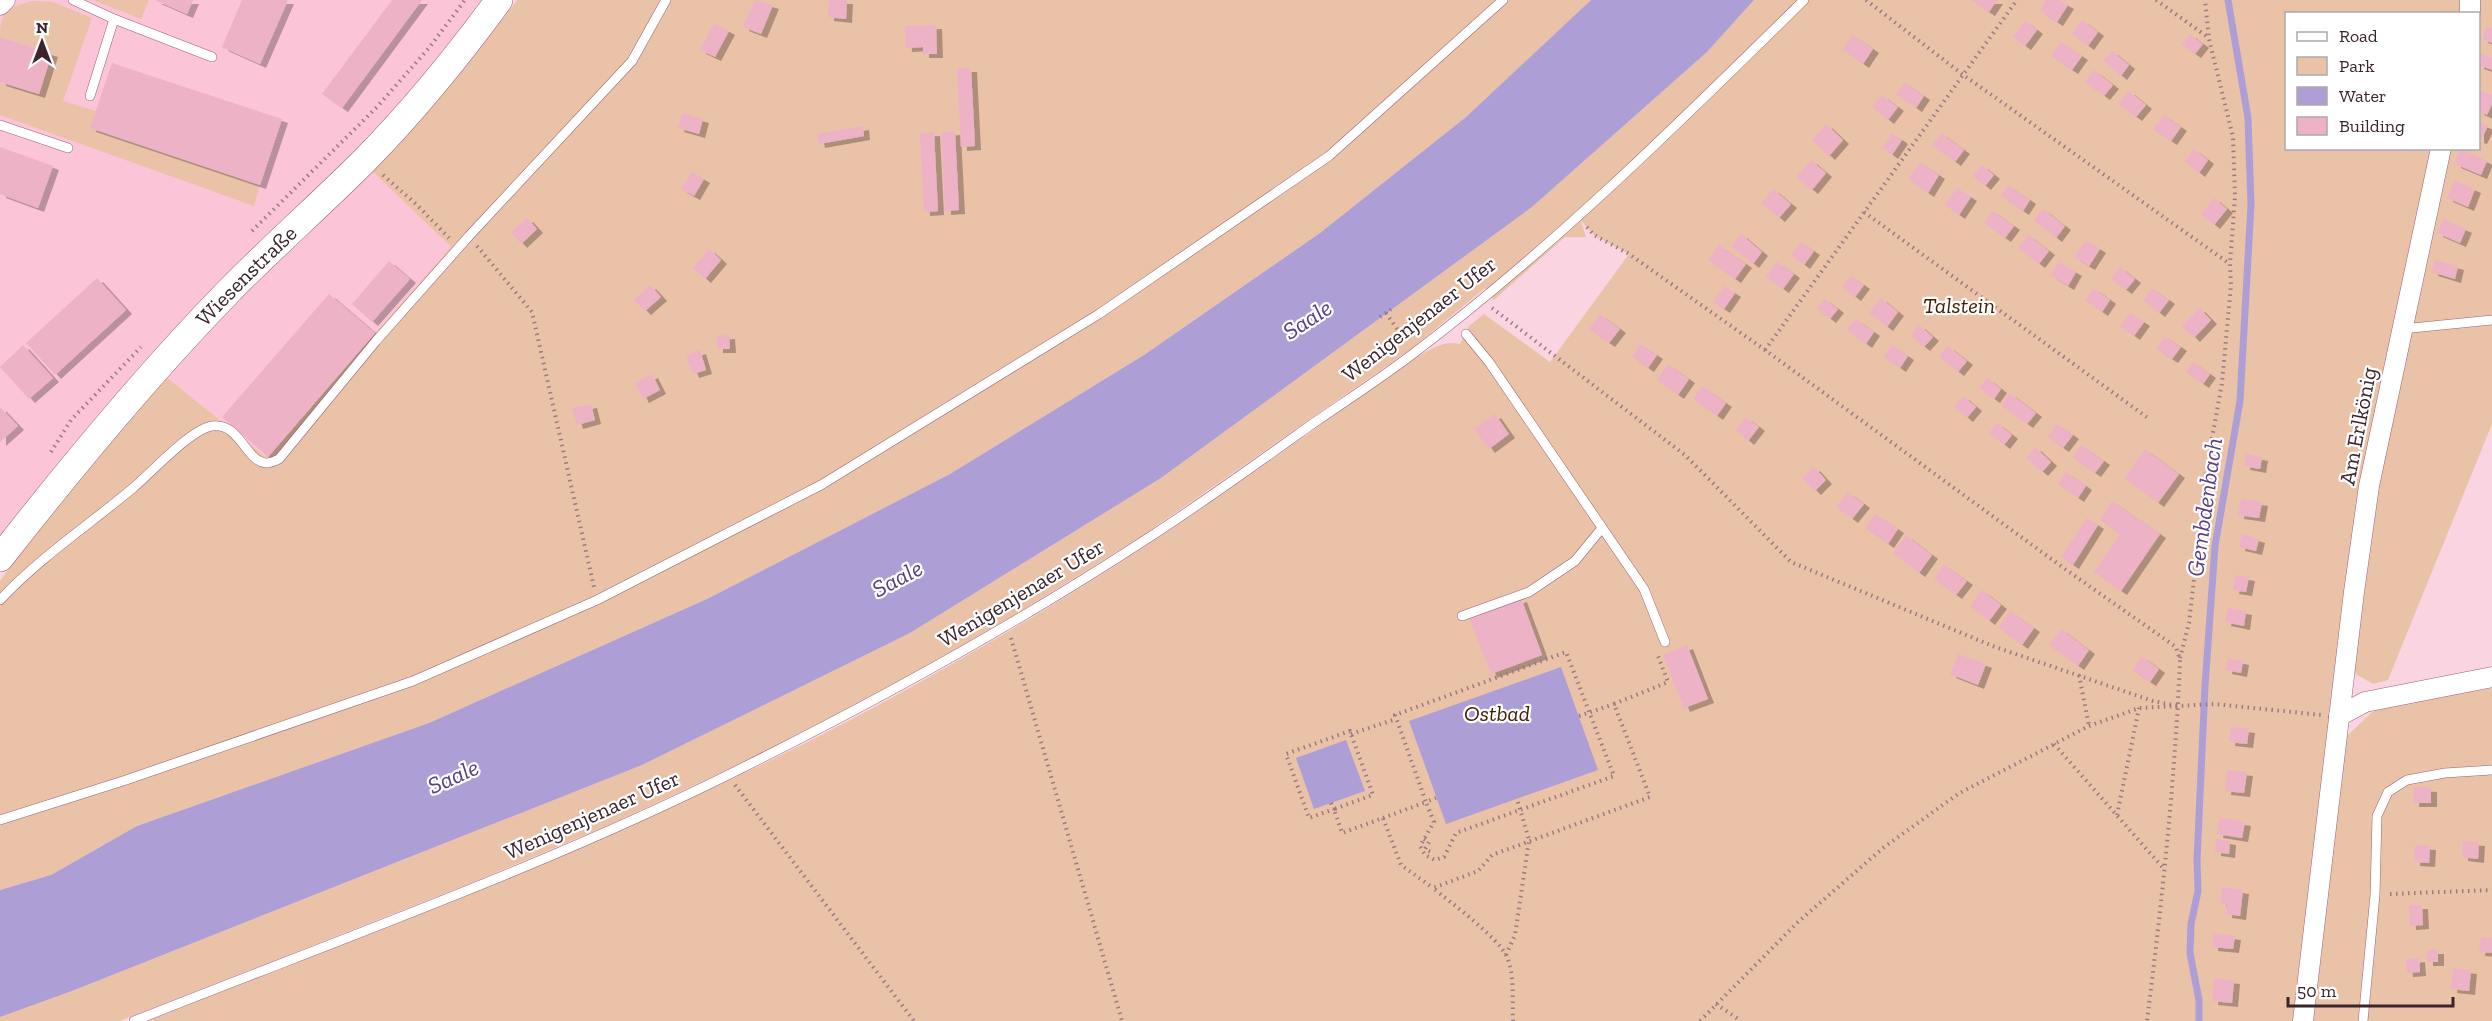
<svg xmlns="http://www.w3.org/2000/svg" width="2492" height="1021" viewBox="0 0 2492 1021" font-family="'Zilla Slab',serif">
<defs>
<filter id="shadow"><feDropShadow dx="6" dy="4" stdDeviation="0" flood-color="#0004"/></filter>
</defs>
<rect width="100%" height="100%" fill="#fad5e1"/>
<!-- built -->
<g fill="#fbc4d7">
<path d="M 0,0 L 485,0 L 461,32 L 360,149 L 213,290 L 145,360 L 84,433 L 0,540 Z"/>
<path d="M 371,170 L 451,247 L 266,457 L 165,376 L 243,293 Z"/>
</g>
<!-- green -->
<g fill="#eac2a7" fill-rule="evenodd">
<path d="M 93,0 L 149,0 L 141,19 Z"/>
<path d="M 517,0 L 1591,0 L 1466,117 L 1320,233 L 1144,355 L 950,474 L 707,599 L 429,723 L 137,826 L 51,875 L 0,890 L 0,581 L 66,491 L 165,376 L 266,457 L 451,247 L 371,170 L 464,69 Z"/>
<path d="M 1754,0 L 2492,0 L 2492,424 L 2388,680 L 2373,684 L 2354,673 L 2347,736 L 2372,712 L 2386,706 L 2492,688 L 2492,1021 L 148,1021 C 397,921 648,830 884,702 C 974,653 1064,600 1150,543 C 1241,483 1328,419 1417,357 C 1432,349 1443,340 1460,344 L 1469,326 L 1484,314 L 1550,362 L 1629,254 L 1594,235 L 1581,221 L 1586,237 L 1565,237 L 1494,300 L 1485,288 L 1411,349 L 1142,536 L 992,629 L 878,693 L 742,763 L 611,824 L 474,882 L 120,1021 L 0,1021 L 0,1017 L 72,991 L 642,765 L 910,633 L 1161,478 L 1532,207 L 1707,52 ZM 2286,14 L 2478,14 L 2478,148 L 2286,148 Z"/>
<path d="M 33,1 L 53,2 L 92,18 L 63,101 L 96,111 L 91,128 L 260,185 L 254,206 L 0,115 L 0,82 L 39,94 L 52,53 L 0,37 C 0,11 9,7 33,1 Z"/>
</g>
<!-- water -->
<g fill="#ad9ed6">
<path d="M 1591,0 L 1754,0 L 1707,52 L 1532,207 L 1161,478 L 910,633 L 642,765 L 72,991 L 0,1017 L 0,890 L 51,875 L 137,826 L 429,723 L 707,599 L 950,474 L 1144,355 L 1320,233 L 1466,117 Z"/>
<path d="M 1561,667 L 1598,770 L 1446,824 L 1409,721 Z"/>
<path d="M 1346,740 L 1365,791 L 1314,809 L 1296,758 Z"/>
</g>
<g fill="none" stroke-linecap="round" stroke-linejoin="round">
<!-- stream -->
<path stroke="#ad9ed6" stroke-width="7" d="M 2199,1021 L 2199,1000 L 2190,953 L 2191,924 L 2198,891 L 2197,860 L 2205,686 L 2215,546 L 2240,401 L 2251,205 L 2248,118 L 2228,0"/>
</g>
<!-- building -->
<g fill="#eeb2c7" filter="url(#shadow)">
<path d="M 155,0 L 193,0 L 187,14 Z"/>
<path d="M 242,0 L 288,0 L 260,64 L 222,47 Z"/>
<path d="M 392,0 L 422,0 L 342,108 L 322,94 Z"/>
<path d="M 755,0 L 773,5 L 761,34 L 743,27 Z"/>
<path d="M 829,0 L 847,0 L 846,19 L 828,17 Z"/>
<path d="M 1971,0 L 1997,0 L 1989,12 Z"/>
<path d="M 2046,0 L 2059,0 L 2068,5 L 2057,22 L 2040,11 Z"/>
<path d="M 2082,20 L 2098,32 L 2088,46 L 2072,34 Z"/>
<path d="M 2025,21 L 2037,30 L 2025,46 L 2013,37 Z"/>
<path d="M 714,23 L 729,31 L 715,57 L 700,50 Z"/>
<path d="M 936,25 L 937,54 L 923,54 L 923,47 L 906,48 L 905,26 Z"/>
<path d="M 2487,26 L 2492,28 L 2492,43 L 2482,39 Z"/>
<path d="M 2190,34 L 2203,44 L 2195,54 L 2182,45 Z"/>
<path d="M 1853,35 L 1873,49 L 1863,64 L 1842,49 Z"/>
<path d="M 0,37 L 52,53 L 39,94 L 0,82 Z"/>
<path d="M 2061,42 L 2082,56 L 2072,70 L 2051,56 Z"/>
<path d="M 2112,51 L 2129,65 L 2121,76 L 2103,61 Z"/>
<path d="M 2480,53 L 2492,58 L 2492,70 L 2478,65 Z"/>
<path d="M 112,63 L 282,119 L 260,185 L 90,128 Z"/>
<path d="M 957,68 L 971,68 L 975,146 L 961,147 Z"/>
<path d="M 2094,70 L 2113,85 L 2104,96 L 2085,82 Z"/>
<path d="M 1904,82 L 1924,96 L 1916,108 L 1896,94 Z"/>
<path d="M 2478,89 L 2492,95 L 2492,104 L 2487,115 L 2478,111 Z"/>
<path d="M 2129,91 L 2146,105 L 2136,117 L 2119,104 Z"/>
<path d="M 1882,95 L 1898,107 L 1888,120 L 1872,107 Z"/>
<path d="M 682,113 L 703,119 L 699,134 L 678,128 Z"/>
<path d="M 2164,115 L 2181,127 L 2171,141 L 2153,129 Z"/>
<path d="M 2478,122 L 2488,126 L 2481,140 L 2478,139 Z"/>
<path d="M 1826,124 L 1843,140 L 1829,156 L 1812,140 Z"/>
<path d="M 863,126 L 864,136 L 819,144 L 817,134 Z"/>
<path d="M 955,131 L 959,210 L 945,211 L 941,132 Z"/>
<path d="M 934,132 L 938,211 L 924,212 L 920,133 Z"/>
<path d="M 1892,133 L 1902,140 L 1892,155 L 1883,148 Z"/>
<path d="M 1941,133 L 1964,150 L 1955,162 L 1932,145 Z"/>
<path d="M 0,147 L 53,166 L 38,208 L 0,194 Z"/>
<path d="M 2194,149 L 2208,160 L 2199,173 L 2185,162 Z"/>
<path d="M 2461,149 L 2487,161 L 2481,175 L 2455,164 Z"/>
<path d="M 1811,160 L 1826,173 L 1812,190 L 1796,177 Z"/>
<path d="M 1920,162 L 1939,175 L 1928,193 L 1908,179 Z"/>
<path d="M 1982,165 L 1994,175 L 1985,186 L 1973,176 Z"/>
<path d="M 692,172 L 704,179 L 694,196 L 681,189 Z"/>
<path d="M 2454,180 L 2475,189 L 2468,207 L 2447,198 Z"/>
<path d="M 2008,185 L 2030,200 L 2023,211 L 2001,196 Z"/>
<path d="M 1957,188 L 1971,197 L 1959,215 L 1945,205 Z"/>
<path d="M 1773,189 L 1791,204 L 1779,218 L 1761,203 Z"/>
<path d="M 2214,198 L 2227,209 L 2214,225 L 2201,214 Z"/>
<path d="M 2043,209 L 2065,226 L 2056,238 L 2034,220 Z"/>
<path d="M 1993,211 L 2014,226 L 2005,238 L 1984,223 Z"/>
<path d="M 527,218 L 537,229 L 521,244 L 511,232 Z"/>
<path d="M 2443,219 L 2466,229 L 2460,243 L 2437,233 Z"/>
<path d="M 1741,234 L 1762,252 L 1753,264 L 1731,246 Z"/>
<path d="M 2028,235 L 2049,251 L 2039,264 L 2018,248 Z"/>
<path d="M 2086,240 L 2100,249 L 2089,266 L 2074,257 Z"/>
<path d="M 1801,242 L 1814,251 L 1804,265 L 1791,255 Z"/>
<path d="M 1719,245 L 1746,264 L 1735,279 L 1708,260 Z"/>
<path d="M 709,249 L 721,260 L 705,279 L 693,268 Z"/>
<path d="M 2435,260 L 2458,266 L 2455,279 L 2432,272 Z"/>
<path d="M 389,261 L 410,279 L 372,322 L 352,304 Z"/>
<path d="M 1777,262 L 1794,274 L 1783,289 L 1766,277 Z"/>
<path d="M 2059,262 L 2076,272 L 2068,286 L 2050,275 Z"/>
<path d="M 2120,267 L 2135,279 L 2126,290 L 2111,279 Z"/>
<path d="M 1851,276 L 1864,285 L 1855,297 L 1842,287 Z"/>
<path d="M 97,278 L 126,310 L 55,375 L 26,343 Z"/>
<path d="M 650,285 L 661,297 L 645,311 L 634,300 Z"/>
<path d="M 1724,286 L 1735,293 L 1724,309 L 1713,302 Z"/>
<path d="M 2094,288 L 2110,300 L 2102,312 L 2085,300 Z"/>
<path d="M 2152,288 L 2169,300 L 2159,313 L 2143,300 Z"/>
<path d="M 329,294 L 375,333 L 268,457 L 222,417 Z"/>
<path d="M 1881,298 L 1898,312 L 1887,327 L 1869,313 Z"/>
<path d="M 1825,299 L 1838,309 L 1830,319 L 1817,309 Z"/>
<path d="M 2199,308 L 2211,320 L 2194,338 L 2182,326 Z"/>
<path d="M 2130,313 L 2144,322 L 2134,336 L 2120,326 Z"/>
<path d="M 1600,314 L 1620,329 L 1609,343 L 1589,329 Z"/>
<path d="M 1856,319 L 1874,332 L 1866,344 L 1847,330 Z"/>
<path d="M 1919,325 L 1933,337 L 1924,347 L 1911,336 Z"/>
<path d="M 729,335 L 730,349 L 717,349 L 717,336 Z"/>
<path d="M 2165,336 L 2181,347 L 2172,359 L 2156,349 Z"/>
<path d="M 1640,344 L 1657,355 L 1648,368 L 1632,357 Z"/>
<path d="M 23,345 L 53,378 L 29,399 L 0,367 Z"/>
<path d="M 1892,345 L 1908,356 L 1900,368 L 1884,357 Z"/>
<path d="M 1948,346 L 1967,361 L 1958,372 L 1939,357 Z"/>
<path d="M 700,350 L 706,370 L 693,374 L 686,355 Z"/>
<path d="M 2193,362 L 2210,374 L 2203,384 L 2186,372 Z"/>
<path d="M 1668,364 L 1689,379 L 1678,395 L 1657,380 Z"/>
<path d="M 652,374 L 660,390 L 643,399 L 635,383 Z"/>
<path d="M 1987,378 L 2001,389 L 1994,399 L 1979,388 Z"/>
<path d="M 1702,386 L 1726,403 L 1717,416 L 1693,399 Z"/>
<path d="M 2010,393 L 2036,413 L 2027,424 L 2001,405 Z"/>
<path d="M 1963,396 L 1976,407 L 1967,418 L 1954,407 Z"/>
<path d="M 591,404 L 595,420 L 577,425 L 572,408 Z"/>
<path d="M 0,407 L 18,426 L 0,442 Z"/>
<path d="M 1495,414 L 1509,434 L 1489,449 L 1474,429 Z"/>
<path d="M 1746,417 L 1759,427 L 1748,441 L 1736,430 Z"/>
<path d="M 1997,423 L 2012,435 L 2004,445 L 1989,433 Z"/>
<path d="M 2057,424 L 2073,435 L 2063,448 L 2047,437 Z"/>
<path d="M 2081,445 L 2104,461 L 2095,473 L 2073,458 Z"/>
<path d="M 2035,447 L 2051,462 L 2042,472 L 2026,458 Z"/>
<path d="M 2145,449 L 2179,474 L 2158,503 L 2124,478 Z"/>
<path d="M 2246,454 L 2262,457 L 2260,469 L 2244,466 Z"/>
<path d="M 1814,467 L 1826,480 L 1815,491 L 1802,478 Z"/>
<path d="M 2066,472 L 2086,486 L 2078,498 L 2058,484 Z"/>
<path d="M 1848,492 L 1864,504 L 1852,519 L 1836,507 Z"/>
<path d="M 2241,499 L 2262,502 L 2259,518 L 2238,515 Z"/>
<path d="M 2112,501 L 2160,534 L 2121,591 L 2094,572 L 2120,534 L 2100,520 Z"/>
<path d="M 1875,514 L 1898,529 L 1888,544 L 1865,528 Z"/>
<path d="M 2087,518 L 2098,525 L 2073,565 L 2061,557 Z"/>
<path d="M 2242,534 L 2259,539 L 2256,551 L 2239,547 Z"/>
<path d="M 1906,535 L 1932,555 L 1919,573 L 1893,553 Z"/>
<path d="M 1944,565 L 1967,581 L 1956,595 L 1934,579 Z"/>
<path d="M 2236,575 L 2249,577 L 2246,592 L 2233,590 Z"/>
<path d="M 1982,590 L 2001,605 L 1989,621 L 1970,606 Z"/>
<path d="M 1521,598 L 1542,655 L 1491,674 L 1469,617 Z"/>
<path d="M 2228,608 L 2246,611 L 2244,626 L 2225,622 Z"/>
<path d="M 2010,611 L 2034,628 L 2022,645 L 1998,628 Z"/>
<path d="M 2061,629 L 2089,650 L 2078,666 L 2049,645 Z"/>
<path d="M 1687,645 L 1708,699 L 1684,708 L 1663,655 Z"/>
<path d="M 1958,654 L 1986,664 L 1978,685 L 1950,674 Z"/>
<path d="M 2142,656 L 2159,669 L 2150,682 L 2132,670 Z"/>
<path d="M 2228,658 L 2243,661 L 2241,673 L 2226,670 Z"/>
<path d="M 2231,727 L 2249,729 L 2247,744 L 2229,742 Z"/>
<path d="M 2227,770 L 2247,772 L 2244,793 L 2225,791 Z"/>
<path d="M 2414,787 L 2431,788 L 2431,803 L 2413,803 Z"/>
<path d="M 2220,818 L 2245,822 L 2242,838 L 2217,834 Z"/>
<path d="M 2216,839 L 2230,841 L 2229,854 L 2215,852 Z"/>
<path d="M 2463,841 L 2479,842 L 2478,859 L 2462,857 Z"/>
<path d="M 2415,845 L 2430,846 L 2429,863 L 2414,862 Z"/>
<path d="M 2222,887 L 2243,890 L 2240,916 L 2226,914 L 2227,904 L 2220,903 Z"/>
<path d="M 2409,905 L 2422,905 L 2423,925 L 2410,926 Z"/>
<path d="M 2213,933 L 2235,936 L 2233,949 L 2212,947 Z"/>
<path d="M 2481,937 L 2492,938 L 2492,953 L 2479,952 Z"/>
<rect x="2427" y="950" width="11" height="12"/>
<path d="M 2419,958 L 2420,972 L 2407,973 L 2406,960 Z"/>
<path d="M 2453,968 L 2471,970 L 2469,991 L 2451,989 Z"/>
<path d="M 2214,978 L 2234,980 L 2232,1003 L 2212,1001 Z"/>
</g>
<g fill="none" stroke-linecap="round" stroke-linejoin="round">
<!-- lane casing -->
<g stroke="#986376" stroke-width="10">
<g id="lane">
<path d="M 73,0 L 114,19 L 212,57"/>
<path d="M 90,96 L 114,19"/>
<path d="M 0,125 L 68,148"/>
<path d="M 2402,329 L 2492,320"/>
<path d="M 1466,334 L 1489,362 L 1644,589 L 1665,642"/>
<path d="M 0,600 C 38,559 90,524 133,488 C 151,473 191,429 212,426 C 240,422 245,461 266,463 C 270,463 275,461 279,459 L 376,341 L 469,236 L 632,61 L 666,0"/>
<path d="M 1462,616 L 1529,592 L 1575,561 L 1602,528"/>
<path d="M 0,820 L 126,780 L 413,681 L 597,600 L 821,485 L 1099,314 L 1329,156 L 1503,0"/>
<path d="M 134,1021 C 340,939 550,865 748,765 C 884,697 1018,623 1145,540 C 1201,504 1255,465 1308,427 C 1344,402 1380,379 1414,353 C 1554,247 1679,123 1804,0"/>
<path d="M 2363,1021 L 2375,895 L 2377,816 L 2388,792 L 2407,780 L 2445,773 L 2492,770"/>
</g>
</g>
<!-- street casing -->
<g stroke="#986376" stroke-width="21">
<g id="street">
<path d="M 0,5 L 5,0"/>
<path d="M 2470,14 L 2470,0"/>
<path d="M 2339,716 L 2365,702 L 2492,677"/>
<path d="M 2303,1021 L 2354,592 L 2369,486 L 2441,148"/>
</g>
</g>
<!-- secondary casing -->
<g stroke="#986376" stroke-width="28">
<g id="secondary">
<path id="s1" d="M 0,558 C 72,466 146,376 228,292 C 272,247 320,205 365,160 C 414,110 458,56 499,0"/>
</g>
</g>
<!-- path -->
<g stroke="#997b85" stroke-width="4" stroke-dasharray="1.5 4.5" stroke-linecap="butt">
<path d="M 1866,0 L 1962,74 L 2230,264"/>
<path d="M 2156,0 L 2209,38"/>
<path d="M 383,175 L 417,205 L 449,238"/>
<path d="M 1864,212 L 2148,418"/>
<path d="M 1587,227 L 1594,235 L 1629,254 L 1765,350 L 2065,569 L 2176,647 L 2180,660 C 2175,781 2162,901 2147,1021"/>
<path d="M 252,231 L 377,107 L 429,48 L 465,0"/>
<path d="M 477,246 L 532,312 L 594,587"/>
<path d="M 1492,308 L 1685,455 L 1791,562 L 1995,647 L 2153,701 L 2178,706"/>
<path d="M 1386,313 L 1406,342"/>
<path d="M 1380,317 L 1391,309"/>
<path d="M 1765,350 L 2017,0"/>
<path d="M 51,452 L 71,420 L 141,347"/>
<path d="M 1011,638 L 1122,1021"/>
<path d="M 2180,658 L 2189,623 L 2207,466 L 2222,383 L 2231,285 L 2230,264 L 2235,196 L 2233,137 L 2209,39 L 2205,0"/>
<path d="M 2079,675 L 2089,726"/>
<path d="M 1579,716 L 1614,704"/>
<path d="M 1351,734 L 1396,719"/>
<path d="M 2054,744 L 2165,870"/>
<path d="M 735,785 L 914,1021"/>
<path d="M 1331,803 L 1334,809 L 1309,818 L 1286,754 L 1350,731 L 1373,795 L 1334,809 L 1342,833 L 1383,818 L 1401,865 L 1433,888"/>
<path d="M 2117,815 L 2139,708"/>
<path d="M 1383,818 L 1426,802 L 1434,822 L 1420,846 L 1425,855 L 1435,860 L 1444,857 L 1456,833 L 1614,776 L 1566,652 L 1395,715 L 1426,802 L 1436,798"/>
<path d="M 1424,839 L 1429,842 L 1425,849 L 1431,852"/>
<path d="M 2390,894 L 2492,890"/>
<path d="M 1506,955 L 1515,935 L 1529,840 L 1517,799"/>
<path d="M 1716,1004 L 1741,1021"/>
<path d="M 1513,1021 C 1512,1001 1515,976 1507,957 C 1499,938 1450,902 1433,888 L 1478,871 L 1492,855 L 1650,797 L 1614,704 L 1668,682 L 1658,656"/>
<path d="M 1700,1021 L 1798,922 L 1883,848 L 1958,794 L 2089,726 L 2139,708 L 2215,704 L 2321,715"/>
</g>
<!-- lane -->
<use href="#lane" stroke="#fff" stroke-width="9"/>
<!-- street -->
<use href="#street" stroke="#fff" stroke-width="20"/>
<!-- secondary -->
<use href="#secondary" stroke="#fff" stroke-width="27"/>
</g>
<g text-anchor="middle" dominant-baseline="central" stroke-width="4.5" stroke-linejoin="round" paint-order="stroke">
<!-- street labels -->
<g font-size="22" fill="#3b242c" stroke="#fff">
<text stroke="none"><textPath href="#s1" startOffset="375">Wiesenstraße</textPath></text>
<text transform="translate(1419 319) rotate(-38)">Wenigenjenaer Ufer</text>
<text transform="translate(2358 426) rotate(-79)">Am Erlkönig</text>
<text transform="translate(1021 593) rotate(-31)">Wenigenjenaer Ufer</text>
<text transform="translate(592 815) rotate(-24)">Wenigenjenaer Ufer</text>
</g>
<!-- park labels -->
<g font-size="22" font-style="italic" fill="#422002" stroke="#fff">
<text x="1959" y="305">Talstein</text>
<text x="1497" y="713">Ostbad</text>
</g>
<!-- water labels -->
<g font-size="24" font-style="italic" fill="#564085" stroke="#fff">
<text transform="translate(1307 319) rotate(-33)">Saale</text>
<text transform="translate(2204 507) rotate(-82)">Gembdenbach</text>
<text transform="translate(897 578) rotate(-28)">Saale</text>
<text transform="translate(453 776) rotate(-24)">Saale</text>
</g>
</g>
<!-- legend -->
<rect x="2285" y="12" width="195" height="138" fill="#ffffff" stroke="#b1a7ab" stroke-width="1.5"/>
<rect x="2297" y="32" width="30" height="9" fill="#ffffff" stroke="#b1a7ab" stroke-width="1.5"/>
<text x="2339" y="42" font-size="18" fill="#3b242c">Road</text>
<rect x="2297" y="57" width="30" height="18" fill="#eac2a7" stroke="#b1a7ab" stroke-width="1.5"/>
<text x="2339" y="72" font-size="18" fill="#3b242c">Park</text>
<rect x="2297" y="87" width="30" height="18" fill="#ad9ed6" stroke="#b1a7ab" stroke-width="1.5"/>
<text x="2339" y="102" font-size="18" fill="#3b242c">Water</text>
<rect x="2297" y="117" width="30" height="18" fill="#eeb2c7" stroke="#b1a7ab" stroke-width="1.5"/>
<text x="2339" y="132" font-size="18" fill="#3b242c">Building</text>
<!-- north arrow -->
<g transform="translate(42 42)" stroke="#ffffff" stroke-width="4.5" paint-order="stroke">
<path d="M0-4.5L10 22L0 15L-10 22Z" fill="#3b242c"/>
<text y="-9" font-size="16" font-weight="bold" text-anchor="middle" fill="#3b242c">N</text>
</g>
<!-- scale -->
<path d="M2288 997v9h165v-9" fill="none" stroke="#3b242c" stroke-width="3"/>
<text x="2297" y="997" font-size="18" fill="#3b242c" stroke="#ffffff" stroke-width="4.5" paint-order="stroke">50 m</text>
</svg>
